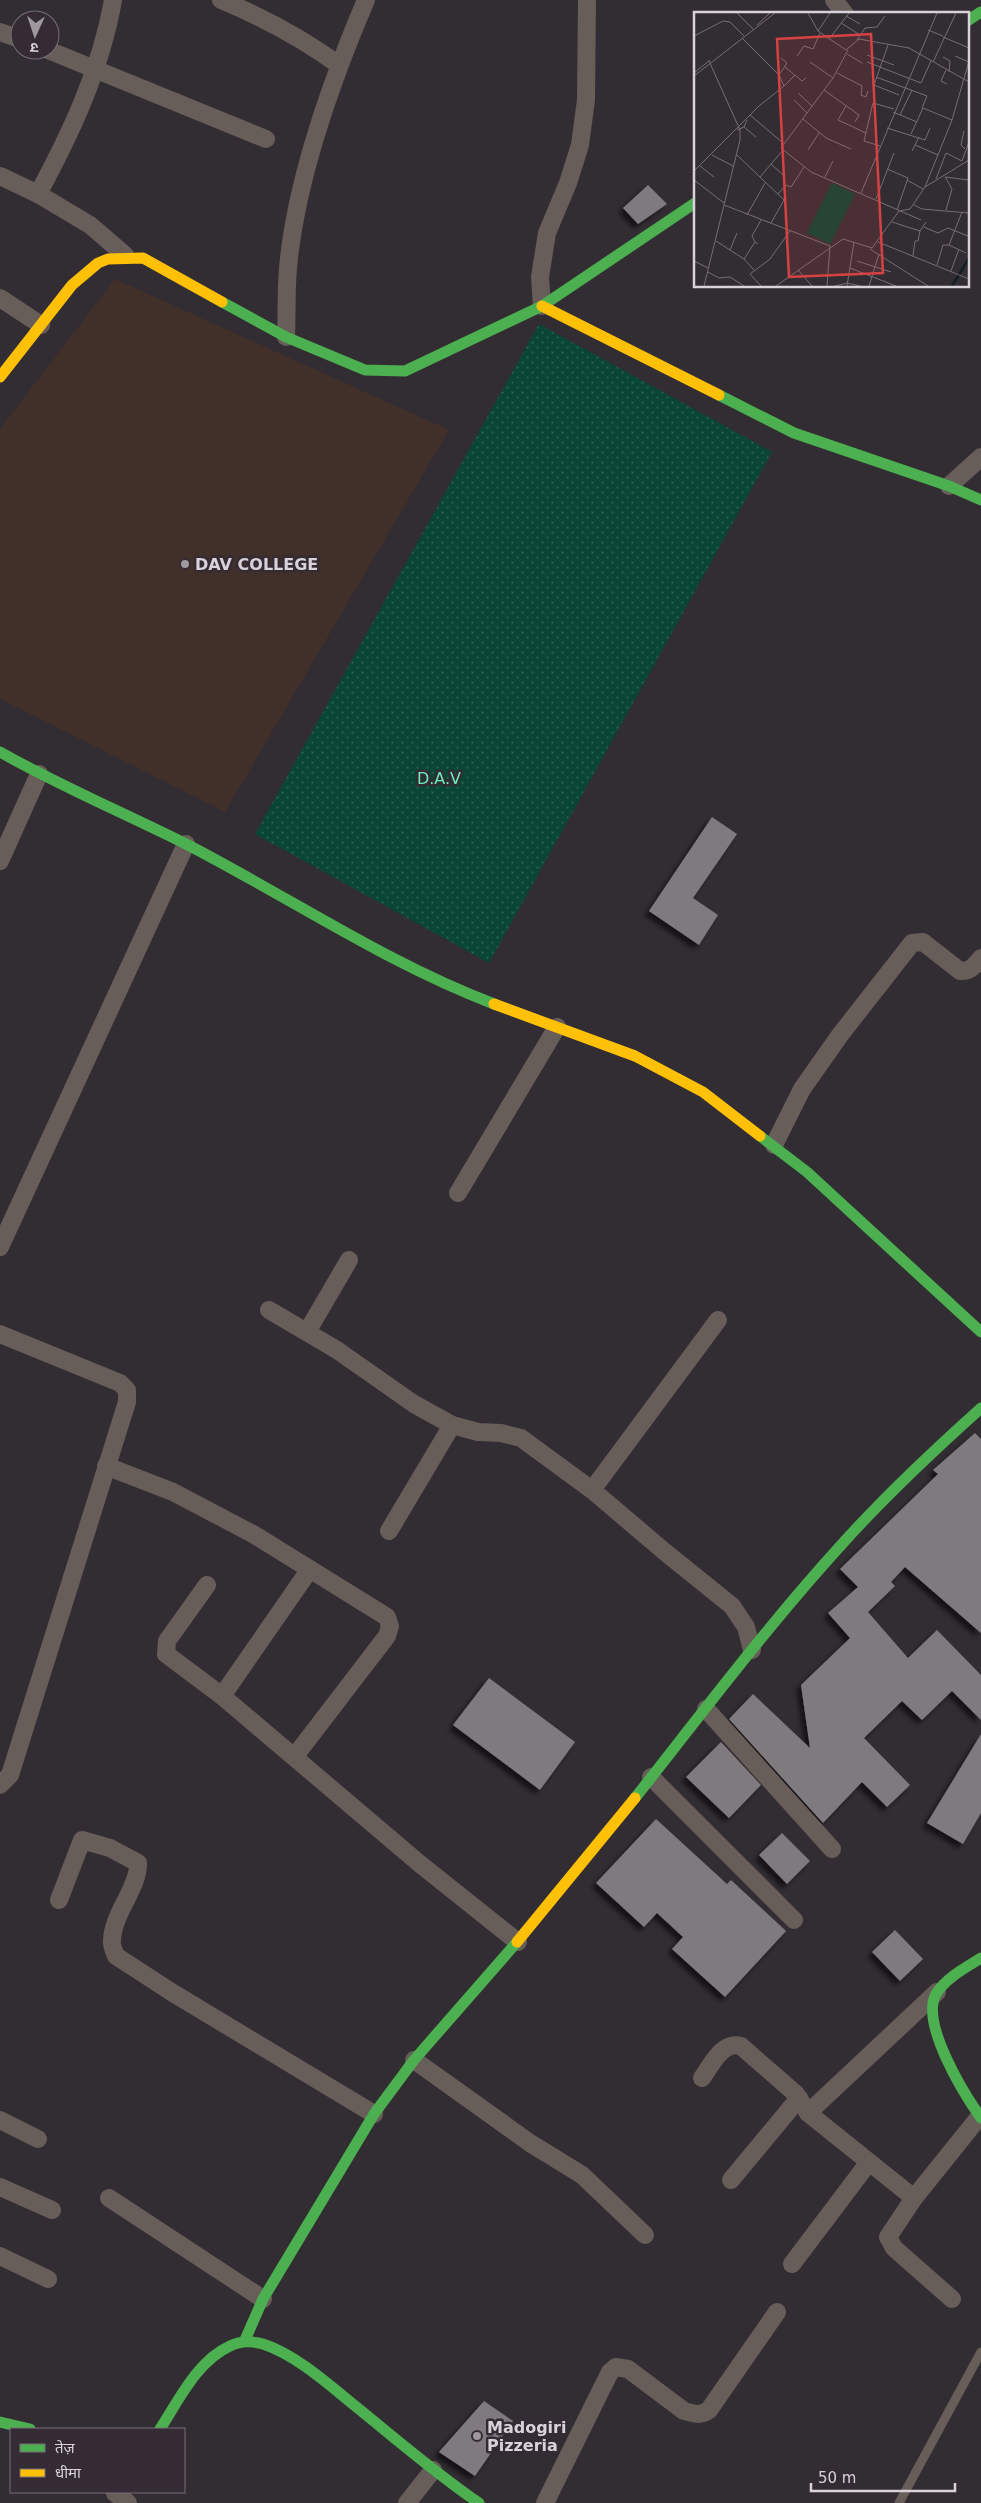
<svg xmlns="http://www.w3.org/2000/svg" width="981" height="2503" viewBox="0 0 981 2503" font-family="'DejaVu Sans','Noto Sans Devanagari',sans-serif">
<defs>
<pattern id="grass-dots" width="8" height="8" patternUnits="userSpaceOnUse" patternTransform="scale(1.25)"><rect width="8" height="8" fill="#094633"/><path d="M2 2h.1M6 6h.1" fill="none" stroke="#2c6050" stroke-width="1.8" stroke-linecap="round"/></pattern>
<filter id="shadow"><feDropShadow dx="-4.5" dy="4.5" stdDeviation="2.5" flood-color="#0009"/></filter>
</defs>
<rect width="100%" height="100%" fill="#322d32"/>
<!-- education -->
<path fill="#41302a" d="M 115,279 L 449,430 L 225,812 L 0,699 L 0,429 Z"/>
<!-- grass -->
<path fill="url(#grass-dots)" d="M 539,324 L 772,452 L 489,963 L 255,834 Z"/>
<!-- building -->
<g fill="#7f7a7e" filter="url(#shadow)">
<path d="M 648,185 L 667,204 L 638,224 L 623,208 Z"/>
<path d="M 712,817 L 737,834 L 693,898 L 718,915 L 699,945 L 649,911 Z"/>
<path d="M 975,1433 L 981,1439 L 981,1633 L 905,1567 L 891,1582 L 895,1586 L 868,1612 L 908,1658 L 937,1630 L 981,1675 L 981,1720 L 952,1691 L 922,1720 L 902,1701 L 864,1738 L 910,1785 L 887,1807 L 862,1782 L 823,1823 L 729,1719 L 753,1694 L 810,1748 L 801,1685 L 850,1638 L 828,1613 L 858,1587 L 840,1569 L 938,1474 L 933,1470 Z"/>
<path d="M 489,1678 L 575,1742 L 540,1790 L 453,1725 Z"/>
<path d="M 981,1734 L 981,1813 L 963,1844 L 927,1823 Z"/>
<path d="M 721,1742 L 761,1785 L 729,1818 L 686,1777 Z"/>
<path d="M 656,1819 L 727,1884 L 731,1880 L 786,1931 L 725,1997 L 672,1949 L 683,1937 L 657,1913 L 644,1927 L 596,1883 Z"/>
<path d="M 782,1833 L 810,1861 L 787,1884 L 759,1855 Z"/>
<path d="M 895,1930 L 923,1959 L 900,1981 L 872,1952 Z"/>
<path d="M 484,2401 L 513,2421 L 475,2476 L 439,2452 Z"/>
</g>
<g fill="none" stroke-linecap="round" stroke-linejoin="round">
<!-- lane -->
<path stroke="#675d59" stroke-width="9" d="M 899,2503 L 981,2352"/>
<!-- street -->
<g stroke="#675d59" stroke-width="18">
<path d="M 221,0 C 262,17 303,39 339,65"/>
<path d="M 834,0 L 845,14"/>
<path d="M 0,32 L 20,39"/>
<path d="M 48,50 L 266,139"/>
<path d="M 0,176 L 38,194 L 90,225 L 125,255"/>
<path d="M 38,194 C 71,133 101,69 113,0"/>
<path d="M 0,298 L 41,325"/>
<path d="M 542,306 L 540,277 L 547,233 L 568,183 L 580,145 L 586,100 L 587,0"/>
<path d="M 286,337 C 287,314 286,291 288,268 C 296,179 331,82 366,0"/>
<path d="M 949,486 L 981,457"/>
<path d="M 0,861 L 39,774"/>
<path d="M 774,1145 L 802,1089 L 840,1035 L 912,943 L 923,942 L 960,971 C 970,972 974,966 981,958"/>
<path d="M 458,1193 L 557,1027"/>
<path d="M 0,1247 L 186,844"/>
<path d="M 269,1310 L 337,1350 L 414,1404 L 452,1425 L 478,1432 L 501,1433 L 521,1438 L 592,1490 L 665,1552 L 732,1606 L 746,1627 L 752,1650"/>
<path d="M 307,1332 L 349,1260"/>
<path d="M 0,1334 L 120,1383 L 127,1390 L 127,1402 L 10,1775 L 0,1785"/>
<path d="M 106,1466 L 173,1492 L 253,1534 L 387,1617 L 390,1626 L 387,1636 L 295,1756"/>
<path d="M 592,1490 L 718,1320"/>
<path d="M 389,1531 L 452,1425"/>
<path d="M 207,1585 L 167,1641 L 166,1654 L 222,1696 L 420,1864 L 518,1942"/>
<path d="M 222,1696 L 310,1569"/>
<path d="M 706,1709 L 832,1849"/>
<path d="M 651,1777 L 794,1920"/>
<path d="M 59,1900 L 82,1840 L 110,1848 L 138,1863 C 139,1887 113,1913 112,1940 C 111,1945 114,1951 116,1956 L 173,1993 L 374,2114"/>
<path d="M 414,2060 L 530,2143 L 582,2175 L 645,2235"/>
<path d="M 702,2078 C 712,2064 722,2041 741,2046 L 796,2094 L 808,2113 L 914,2198"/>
<path d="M 808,2113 L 937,1992"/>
<path d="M 0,2120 L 38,2139"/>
<path d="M 731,2180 L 799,2098"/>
<path d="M 0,2187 L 52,2210"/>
<path d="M 109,2198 L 263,2299"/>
<path d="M 0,2256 L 48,2279"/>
<path d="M 792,2264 L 869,2162"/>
<path d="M 952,2299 L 894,2248 L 888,2237 L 914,2198 L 980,2116"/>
<path d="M 115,2493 L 128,2503"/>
<path d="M 407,2503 L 433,2470"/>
<path d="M 545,2503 L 610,2372 L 616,2367 L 628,2369 L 684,2411 C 694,2414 701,2416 709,2410 L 777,2312"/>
</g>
<!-- fast -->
<g stroke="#4caf50" stroke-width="11">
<path d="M 967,21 L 981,12"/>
<path d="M 222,302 L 286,337 L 365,370 L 405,371 L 542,306 L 695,203"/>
<path d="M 719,395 L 794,433 L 949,486 L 981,500"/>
<path d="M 0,752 C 60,786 124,813 186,844 C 289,897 386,963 494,1004"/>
<path d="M 760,1136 L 807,1172 L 981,1332"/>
<path d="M 635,1798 C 703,1712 769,1624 843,1543 C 886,1495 933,1451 981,1408"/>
<path d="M 981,1958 C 965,1968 946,1978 936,1994 C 920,2023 964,2094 981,2118"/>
<path d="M 245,2340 L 263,2299 L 374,2114 L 414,2060 L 517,1942"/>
<path d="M 0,2422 L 30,2429"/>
<path d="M 160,2429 C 179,2400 197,2361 230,2346 C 240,2341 252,2341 263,2344 C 296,2355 327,2383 354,2405 C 395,2438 435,2473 479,2503"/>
</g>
<!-- slow -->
<g stroke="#ffc107" stroke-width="11">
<path d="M 542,306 L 719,395"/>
<path d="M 0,377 L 72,285 L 98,263 L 108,259 L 143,258 L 222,302"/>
<path d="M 494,1004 L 635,1056 L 703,1092 L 760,1136"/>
<path d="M 517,1942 L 635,1798"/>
</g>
</g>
<!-- markers -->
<g fill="#9f999f" stroke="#342b34" stroke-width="2">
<circle cx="185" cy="564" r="5"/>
<circle cx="477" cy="2436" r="5"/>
</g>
<g text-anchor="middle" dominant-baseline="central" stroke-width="5" stroke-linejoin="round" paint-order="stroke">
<!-- poi labels -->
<g font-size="16" font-weight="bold" fill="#d9d3d9" stroke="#342b34" text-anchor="start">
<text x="195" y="564">DAV COLLEGE</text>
<text x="487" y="2427">Madogiri<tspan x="487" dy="18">Pizzeria</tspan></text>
</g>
<!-- park labels -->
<g font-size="16" fill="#65efb7" stroke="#342b34">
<text x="439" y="778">D.A.V</text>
</g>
</g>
<!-- overview -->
<g transform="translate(694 12)">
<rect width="275" height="275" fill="#322d32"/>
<path d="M 138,171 L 161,182 L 136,232 L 113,221 Z" fill="#094633"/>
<path fill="none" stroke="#111f23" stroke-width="2.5" d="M 258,274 L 275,246"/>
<path fill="none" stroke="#756f75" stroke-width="1" d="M 43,1 L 59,17M 114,1 L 124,19 L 152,38 L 165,27 L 215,36 L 275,70M 152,4 L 166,12M 147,11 L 166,23M 63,13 L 76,1M 234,18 L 249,24M 124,19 L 136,1M 0,24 L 29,9 L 36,10 L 50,24M 249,25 L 275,36M 135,27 L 155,1M 163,28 L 171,16 L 183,15 L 191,4M 194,33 L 180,73 L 205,83M 154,38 L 139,66 L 87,136 L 117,160 L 227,208M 153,42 L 168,51M 173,43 L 200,53M 103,44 L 110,34 L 119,37 L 126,21M 261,44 L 275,50M 249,45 L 256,49 L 255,60M 116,50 L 139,66M 173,50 L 227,71 L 237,49M 239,50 L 262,1M 91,55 L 108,69 L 112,66M 252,58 L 247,69 L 253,72M 0,61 L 16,48M 143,61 L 168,74 L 167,83 L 172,85 L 174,79M 85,63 L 93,51 L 87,46M 0,64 L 81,1M 182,65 L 233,84 L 228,96M 90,74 L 101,63M 130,78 L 165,103 L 161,110M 104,81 L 118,94M 100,88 L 113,101M 152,94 L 144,108 L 172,121M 199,100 L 223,110M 56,103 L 89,131M 206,103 L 218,78M 109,107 L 132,126 L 157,137M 50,115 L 62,125M 193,116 L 231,128 L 236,116M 43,118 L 50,115 L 53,108M 270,119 L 267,133 L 271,137M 217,122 L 229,96 L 258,108M 221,133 L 244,143M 186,134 L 170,129 L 179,91 L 200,97M 114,138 L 125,121M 218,139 L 225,125M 18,143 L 39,154M 43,143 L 90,188 L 77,211M 268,149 L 275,130M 77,152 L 89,163M 6,154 L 20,165M 193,157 L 214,166 L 203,198M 0,159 L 65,94 L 90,74 L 85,63 L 49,27M 66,165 L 89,138M 131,165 L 139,149M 251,165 L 258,177 L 252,198M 251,165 L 275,168M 242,167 L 252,141 L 268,149M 0,168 L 30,191M 213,168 L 229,177M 231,175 L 258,108 L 275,49M 167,181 L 243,1M 84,182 L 92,173 L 97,175 L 110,155M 182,187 L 200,141M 30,193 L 136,234 L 133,274M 220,193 L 228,197 L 275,201M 268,200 L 255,233 L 272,241M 53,203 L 71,171M 198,210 L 226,219 L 232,210M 230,215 L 244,221 L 254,216 L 274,224M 22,229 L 50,247 L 60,258M 61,230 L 58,224 L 67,208M 184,230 L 275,267M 176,237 L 234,274M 36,238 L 43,221M 219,244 L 221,229 L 224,229 L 226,219M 50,247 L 61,230 L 64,232M 0,249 L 14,256M 163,249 L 197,260M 243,253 L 249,233 L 255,233M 156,256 L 202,274M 104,258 L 118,274M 257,259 L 265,237M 14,260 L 25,266 L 36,265 L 50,274M 10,274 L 46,128 L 46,118 L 15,49M 67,274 L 56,262 L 76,247 L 96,219M 82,274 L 149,227 L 178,236 L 205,199 L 216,197 L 231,175 L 275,148M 141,274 L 153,271 L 166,274M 153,274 L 160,230M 175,274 L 185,242"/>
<path fill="#d64243" fill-opacity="0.15" stroke="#d64243" stroke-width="2.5" d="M 177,22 L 189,261 L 95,265 L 83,27 Z"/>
<rect width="275" height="275" fill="none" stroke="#d9d3d9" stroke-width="2.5"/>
</g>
<!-- legend -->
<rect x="10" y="2428" width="175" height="65" fill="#342b34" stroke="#766e76"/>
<rect x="20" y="2444" width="25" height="8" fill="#4caf50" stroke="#766e76"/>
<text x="55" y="2453" font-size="15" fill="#d9d3d9">तेज़</text>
<rect x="20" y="2469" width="25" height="8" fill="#ffc107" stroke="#766e76"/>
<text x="55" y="2478" font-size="15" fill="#d9d3d9">धीमा</text>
<!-- north arrow -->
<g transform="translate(35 35) rotate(183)"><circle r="24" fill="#342b34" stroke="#766e76"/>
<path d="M0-4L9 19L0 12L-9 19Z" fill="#9f999f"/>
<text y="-8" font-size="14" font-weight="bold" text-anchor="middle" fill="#d9d3d9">उ</text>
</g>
<!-- scale -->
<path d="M811 2483v8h144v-8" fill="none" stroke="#d9d3d9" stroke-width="2.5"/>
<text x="818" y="2483" font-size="15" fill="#d9d3d9" stroke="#342b34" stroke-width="4" paint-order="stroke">50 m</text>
</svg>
